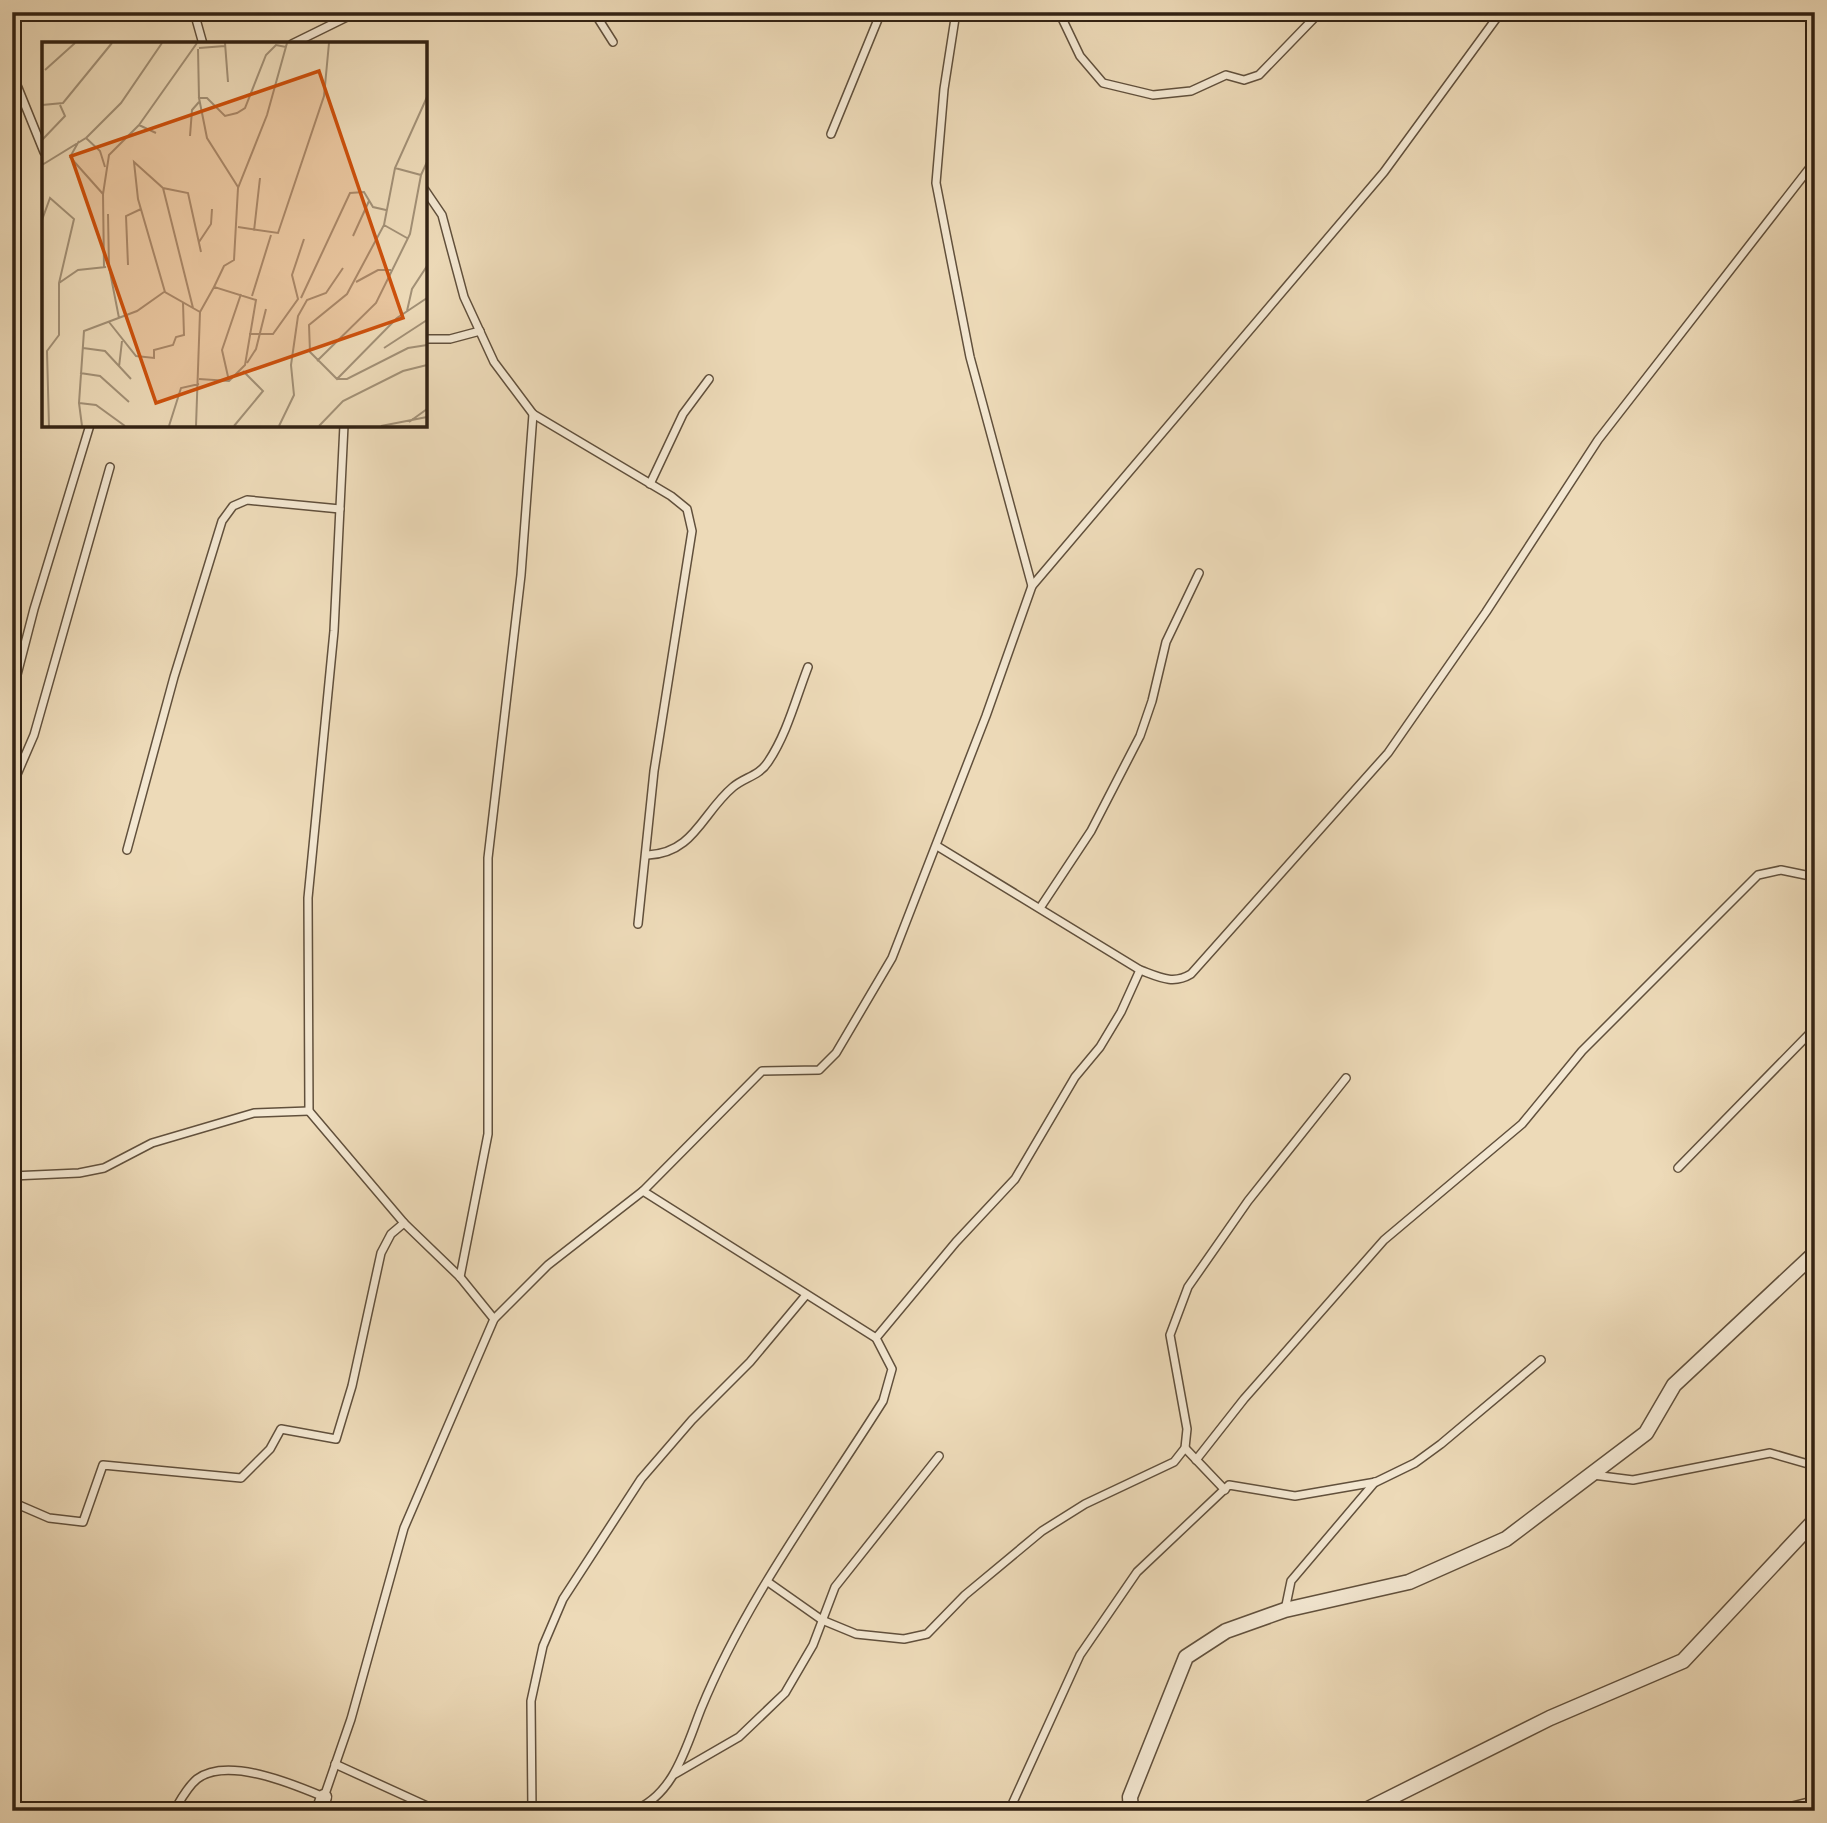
<svg xmlns="http://www.w3.org/2000/svg" width="1827" height="1823" viewBox="0 0 1827 1823" font-family="'Gentium Book Plus',serif">
<rect width="100%" height="100%" fill="#eddab8"/>
<filter id="stains"><feTurbulence type="fractalNoise" baseFrequency=".00286" numOctaves="4"/><feColorMatrix values="0 0 0 0 .2 0 0 0 0 .09 0 0 0 0 .02 0 0 0 .5 -.17"/></filter>
<radialGradient id="worn" r=".72"><stop offset=".6" stop-color="#630" stop-opacity="0"/><stop offset="1" stop-color="#630" stop-opacity=".3"/></radialGradient>
<g fill="none" stroke-linecap="round" stroke-linejoin="round">
<!-- lane casing -->
<g stroke="#61503c" stroke-width="10">
<g id="lane">
<path d="M 194,12 L 203,44"/>
<path d="M 594,12 L 613,42"/>
<path d="M 956,12 L 944,89 L 936,183 L 970,357 L 1032,586"/>
<path d="M 1059,12 L 1080,56 L 1103,83 L 1153,95 L 1191,91 L 1226,75 L 1244,80 L 1259,75 L 1320,12"/>
<path d="M 292,44 L 357,12"/>
<path d="M 12,73 L 44,152"/>
<path d="M 831,134 L 881,12"/>
<path d="M 425,190 L 442,215 L 464,297 L 494,362 L 533,414 L 671,496 L 687,509 L 692,531 L 654,771 L 638,924"/>
<path d="M 425,339 L 450,339 L 480,331"/>
<path d="M 344,425 L 334,631 L 308,898 L 309,1111 L 404,1223 L 460,1277 L 494,1319"/>
<path d="M 650,484 L 683,414 L 709,379"/>
<path d="M 12,694 L 34,609 L 90,425"/>
<path d="M 12,786 L 34,735 L 110,467"/>
<path d="M 937,846 L 1140,970 C 1159,977 1173,985 1191,974 L 1388,753 L 1486,612 L 1598,440 L 1815,161"/>
<path d="M 127,850 L 174,677 L 222,521 L 233,506 L 247,500 L 340,509"/>
<path d="M 648,855 C 694,853 702,813 733,787 C 745,777 759,776 768,762 C 787,734 796,698 808,667"/>
<path d="M 1040,908 L 1091,831 L 1140,736 L 1152,701 L 1166,642 L 1199,573"/>
<path d="M 1678,1168 L 1815,1028"/>
<path d="M 12,1176 L 79,1173 L 104,1168 L 152,1143 L 254,1113 L 309,1111"/>
<path d="M 460,1277 L 488,1134 L 488,858 L 521,575 L 533,414"/>
<path d="M 876,1338 L 956,1242 L 1015,1179 L 1075,1077 L 1100,1047 L 1121,1012 L 1140,970"/>
<path d="M 1185,1448 L 1225,1490"/>
<path d="M 1196,1460 L 1244,1399 L 1384,1240 L 1522,1124 L 1582,1051 L 1758,875 L 1781,870 L 1815,877"/>
<path d="M 1593,1475 L 1633,1480 L 1770,1453 L 1815,1466"/>
<path d="M 12,1502 L 49,1518 L 83,1522 L 103,1465 L 241,1478 L 270,1449 L 281,1429 L 336,1439 L 352,1386 L 381,1253 L 391,1234 L 404,1223"/>
<path d="M 768,1582 L 822,1620 L 856,1634 L 904,1639 L 927,1634 L 965,1595 L 1042,1531 L 1085,1504 L 1174,1462 L 1185,1448 L 1187,1429 L 1170,1335 L 1188,1287 L 1248,1201 L 1346,1078"/>
<path d="M 1285,1610 L 1291,1581 L 1375,1482"/>
<path d="M 335,1764 L 438,1811"/>
<path d="M 675,1774 L 739,1737 L 785,1693 L 813,1645 L 835,1587 L 939,1456"/>
<path d="M 174,1811 C 180,1801 187,1787 197,1779 C 227,1756 293,1784 324,1797 L 351,1719 L 404,1528 L 494,1319 L 548,1265 L 643,1191"/>
<path d="M 532,1811 L 531,1701 L 543,1646 L 563,1599 L 641,1479 L 692,1420 L 750,1362 L 806,1295"/>
<path d="M 632,1811 C 674,1796 686,1747 701,1709 C 746,1599 820,1501 883,1401 L 892,1369 L 876,1338 L 643,1191 L 762,1071 L 819,1070 L 836,1053 L 892,958 L 986,716 L 1032,586 L 1384,172 L 1501,12"/>
<path d="M 1009,1811 L 1080,1655 L 1137,1572 L 1229,1485 L 1295,1496 L 1376,1482 L 1415,1463 L 1441,1444 L 1541,1360"/>
</g>
</g>
<!-- street casing -->
<g stroke="#61503c" stroke-width="17">
<g id="street">
<path d="M 319,1811 L 324,1797"/>
<path d="M 1131,1811 L 1130,1797 L 1186,1657 L 1226,1631 L 1285,1610 L 1409,1582 L 1506,1539 L 1646,1433 L 1674,1385 L 1815,1253"/>
<path d="M 1364,1811 L 1550,1718 L 1683,1661 L 1815,1520"/>
<path d="M 1787,1811 L 1815,1804"/>
</g>
</g>
<!-- lane -->
<use href="#lane" stroke="#f3e7d1" stroke-width="7"/>
<!-- street -->
<use href="#street" stroke="#f3e7d1" stroke-width="14"/>
</g>
<!-- overview -->
<g transform="translate(42 42)">
<rect width="385" height="385" fill="#eddab8"/>
<path fill="none" stroke="#a29076" stroke-width="2" d="M 183,1 L 186,40M 157,6 L 183,4M 156,7 L 157,56M 3,28 L 33,1M 385,55 L 353,126 L 342,183 L 305,252 L 267,283 L 268,310 L 295,337 L 355,276 L 385,256M 0,63 L 21,61 L 70,1M 97,83 L 155,1M 148,94 L 150,68 L 157,60M 44,96 L 79,61 L 120,1M 0,98 L 23,74 L 18,63M 37,99 L 28,115 L 61,152M 0,123 L 44,96 L 58,109 L 63,125M 353,126 L 379,133 L 385,120M 196,145 L 165,96 L 157,56 L 165,56 L 183,74 L 195,71 L 203,66 L 224,13 L 234,3 L 244,5M 121,146 L 151,266M 66,172 L 67,225 L 77,276M 0,178 L 8,156 L 32,177 L 17,241 L 17,293 L 5,309 L 7,384M 342,183 L 365,196M 196,185 L 236,191 L 282,54 L 287,1M 212,189 L 218,136M 311,194 L 327,159M 157,200 L 169,182 L 170,167M 86,223 L 84,174 L 99,167M 62,226 L 61,152 L 67,113 L 97,83 L 114,91M 314,240 L 336,228 L 349,228M 17,241 L 36,228 L 64,225M 210,254 L 229,193M 259,256 L 308,151 L 322,150 L 331,165 L 344,168M 365,269 L 370,247 L 385,224M 158,270 L 123,250 L 96,157 L 92,120 L 121,146 L 146,151 L 159,210M 67,280 L 94,314 L 112,316 L 112,308 L 131,303 L 134,295 L 142,293 L 141,261M 207,292 L 231,292 L 256,257 L 250,233 L 262,197M 41,306 L 63,309 L 89,337M 342,306 L 385,278M 275,319 L 334,261 L 368,192 L 379,133M 205,321 L 214,307 L 224,267M 77,325 L 80,299M 38,331 L 58,334 L 87,360M 157,337 L 187,339 L 203,323 L 214,258 L 172,245 L 182,224 L 192,218 L 196,146 L 225,73 L 245,1M 295,337 L 305,337 L 366,306 L 385,303M 187,339 L 180,308 L 199,252M 37,361 L 54,363 L 83,384M 367,380 L 385,367M 40,384 L 37,361 L 42,289 L 95,269 L 122,250M 127,384 L 139,346 L 157,342M 154,384 L 158,270 L 172,245M 192,384 L 221,349 L 201,329M 237,384 L 252,353 L 249,323 L 256,274 L 265,258 L 284,251 L 301,226M 277,384 L 301,359 L 361,329 L 385,323M 339,384 L 385,375"/>
<path fill="#cd510d" fill-opacity="0.15" stroke="#cd510d" stroke-width="3.5" d="M 277,29 L 361,276 L 114,361 L 29,114 Z"/>
<rect width="385" height="385" fill="none" stroke="#322213" stroke-width="3.5"/>
</g>
<!-- margin -->
<rect width="1827" height="1823" fill="none" stroke="#eddab8" stroke-width="42"/>
<rect x="14" y="14" width="1799" height="1795" fill="none" stroke="#322213" stroke-width="3.5"/>
<rect x="21" y="21" width="1785" height="1781" fill="none" stroke="#322213" stroke-width="2"/>
<rect width="100%" height="100%" filter="url(#stains)"/>
<rect width="100%" height="100%" fill="url(#worn)"/>
</svg>
